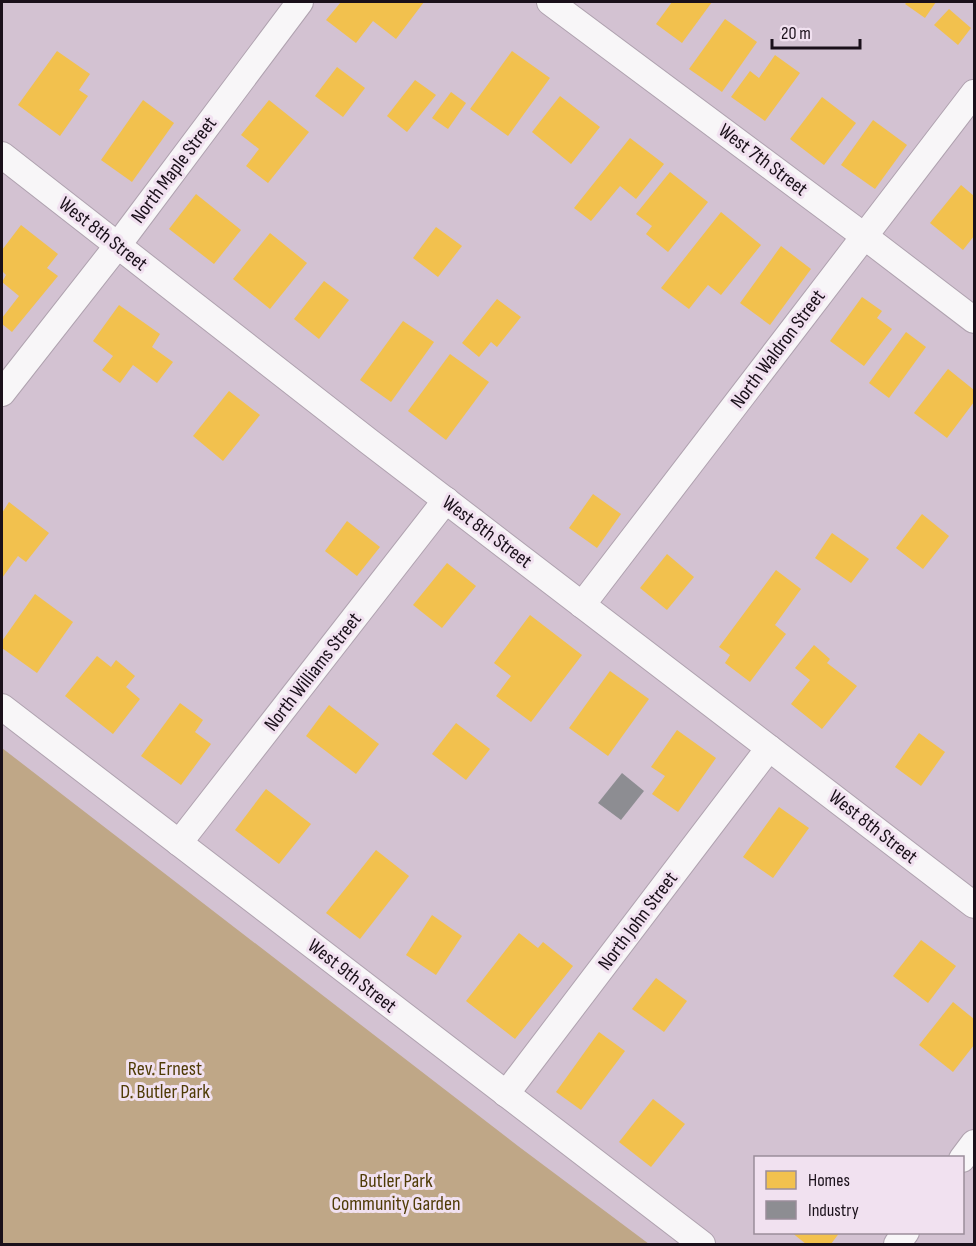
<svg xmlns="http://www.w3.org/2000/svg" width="976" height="1246" viewBox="0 0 976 1246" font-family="'Sofia Sans Condensed',sans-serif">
<rect width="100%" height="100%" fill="#d3c2d2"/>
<!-- green -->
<path fill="#bfa787" d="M 2,748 L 518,1146 L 649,1244 L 2,1244 Z"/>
<!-- homes -->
<g fill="#f2c14e">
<path d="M 341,2 L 424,2 L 396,39 L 373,21 L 356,43 L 326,20 Z"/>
<path d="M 672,2 L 712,2 L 682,43 L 656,24 Z"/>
<path d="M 907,2 L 936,2 L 925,18 L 905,4 Z"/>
<path d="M 949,9 L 971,28 L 958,45 L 934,25 Z"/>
<path d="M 725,19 L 757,42 L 722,92 L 689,69 Z"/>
<path d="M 57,51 L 90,74 L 79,90 L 88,96 L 60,136 L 18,105 Z"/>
<path d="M 512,51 L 550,78 L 508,136 L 470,109 Z"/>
<path d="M 775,55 L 800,73 L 765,121 L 731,97 L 750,71 L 759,78 Z"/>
<path d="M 337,67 L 365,88 L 343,117 L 315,96 Z"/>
<path d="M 415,80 L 436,95 L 407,132 L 387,116 Z"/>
<path d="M 451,92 L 466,103 L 448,129 L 432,118 Z"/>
<path d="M 560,96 L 600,127 L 571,164 L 532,132 Z"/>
<path d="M 822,97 L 856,123 L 824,165 L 790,139 Z"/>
<path d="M 143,100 L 174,123 L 132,182 L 101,160 Z"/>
<path d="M 269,100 L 309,132 L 268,183 L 246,166 L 259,149 L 241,135 Z"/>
<path d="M 873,120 L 907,145 L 875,189 L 841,165 Z"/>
<path d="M 630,138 L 664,164 L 636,199 L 620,186 L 591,221 L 574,208 Z"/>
<path d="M 670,172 L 708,202 L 668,252 L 646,234 L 652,226 L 636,214 Z"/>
<path d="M 961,185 L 974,196 L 974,236 L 963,250 L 930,223 Z"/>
<path d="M 196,194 L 241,230 L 214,264 L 169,229 Z"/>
<path d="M 721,212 L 761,245 L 721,295 L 708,285 L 689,309 L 661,288 Z"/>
<path d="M 21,225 L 58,254 L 47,268 L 58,276 L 12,332 L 2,324 L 2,318 L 19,296 L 2,282 L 6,275 L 2,271 L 2,250 Z"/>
<path d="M 436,227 L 462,246 L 438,277 L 413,258 Z"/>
<path d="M 270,233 L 307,263 L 270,309 L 233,279 Z"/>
<path d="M 781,246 L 811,269 L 770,325 L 740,303 Z"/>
<path d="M 324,281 L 349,300 L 319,339 L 294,319 Z"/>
<path d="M 862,297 L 882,311 L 877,318 L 892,329 L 864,366 L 830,341 Z"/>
<path d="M 497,299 L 521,317 L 497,347 L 491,342 L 479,357 L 462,343 Z"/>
<path d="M 119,305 L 160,334 L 152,347 L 173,362 L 157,383 L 133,365 L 120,383 L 102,370 L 113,356 L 93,341 Z"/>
<path d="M 403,321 L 434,342 L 391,402 L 360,380 Z"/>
<path d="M 906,332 L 926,347 L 889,398 L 869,383 Z"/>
<path d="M 450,354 L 489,382 L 446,440 L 408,411 Z"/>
<path d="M 948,369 L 974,390 L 974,402 L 947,438 L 914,413 Z"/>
<path d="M 229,391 L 260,415 L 223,461 L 193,436 Z"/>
<path d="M 593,494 L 621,514 L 597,548 L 569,528 Z"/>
<path d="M 9,502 L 49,533 L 26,562 L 18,556 L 2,578 L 2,513 Z"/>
<path d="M 922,514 L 949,536 L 923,569 L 896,548 Z"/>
<path d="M 347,521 L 380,547 L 357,576 L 325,551 Z"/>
<path d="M 832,533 L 869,559 L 851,583 L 815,558 Z"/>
<path d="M 667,554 L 694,577 L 667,610 L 640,588 Z"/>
<path d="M 447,563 L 476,586 L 442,628 L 413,605 Z"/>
<path d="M 776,570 L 801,589 L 775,625 L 786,634 L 750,682 L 725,663 L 730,655 L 719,647 Z"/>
<path d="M 35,594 L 73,622 L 37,673 L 2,648 L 2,641 Z"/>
<path d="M 530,615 L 582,655 L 531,722 L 496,696 L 511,676 L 494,663 Z"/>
<path d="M 814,645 L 830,659 L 827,663 L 857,686 L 822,729 L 791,704 L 810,680 L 795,668 Z"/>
<path d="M 97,656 L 111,667 L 116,660 L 135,676 L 126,687 L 140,699 L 113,734 L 65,696 Z"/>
<path d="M 610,671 L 649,699 L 608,756 L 569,728 Z"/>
<path d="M 180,703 L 203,720 L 195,732 L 211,744 L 181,785 L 141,756 Z"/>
<path d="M 329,705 L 379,744 L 356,774 L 306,736 Z"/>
<path d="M 456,723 L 490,749 L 466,780 L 432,754 Z"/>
<path d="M 677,730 L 716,758 L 678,812 L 652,794 L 665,776 L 651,767 Z"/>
<path d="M 919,733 L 945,752 L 921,786 L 895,767 Z"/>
<path d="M 266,789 L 311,824 L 279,864 L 235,830 Z"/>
<path d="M 779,807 L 809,828 L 773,878 L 743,857 Z"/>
<path d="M 376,850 L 409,876 L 360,939 L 326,913 Z"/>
<path d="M 432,915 L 462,936 L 436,975 L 406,955 Z"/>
<path d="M 519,933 L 538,948 L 543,942 L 573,966 L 515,1039 L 466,1001 Z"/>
<path d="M 921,940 L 956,966 L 928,1003 L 893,976 Z"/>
<path d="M 656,978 L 687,1001 L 664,1032 L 632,1009 Z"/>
<path d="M 953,1002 L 974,1019 L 974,1045 L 953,1072 L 919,1045 Z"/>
<path d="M 599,1032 L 625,1051 L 581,1110 L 556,1092 Z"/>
<path d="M 653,1099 L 685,1124 L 651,1167 L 619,1142 Z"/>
<path d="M 791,1232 L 840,1232 L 831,1244 L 806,1244 Z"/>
</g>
<!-- industry -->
<path fill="#8d8d92" d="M 622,773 L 644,791 L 621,820 L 598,803 Z"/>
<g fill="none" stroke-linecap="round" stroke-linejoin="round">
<!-- street casing -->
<g stroke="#afa2af" stroke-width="28">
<g id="street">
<path d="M 550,2 L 864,236 L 974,320"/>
<path d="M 2,155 L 367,440 L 974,905"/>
<path d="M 2,393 L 118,245 L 300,2"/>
<path d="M 582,605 L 974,93"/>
<path d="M 2,707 L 702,1244"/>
<path d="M 179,843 L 446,500"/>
<path d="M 506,1094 L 769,748"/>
<path d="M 962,1159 L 974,1143"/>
<path d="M 897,1244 L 906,1232"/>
</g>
</g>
<!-- street -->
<use href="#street" stroke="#f8f6f8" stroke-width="26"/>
</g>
<g text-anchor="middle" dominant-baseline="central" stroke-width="6" stroke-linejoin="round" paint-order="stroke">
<!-- street labels -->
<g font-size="20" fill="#1a101a" stroke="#f1e1f0">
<text transform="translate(763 160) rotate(37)">West 7th Street</text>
<text transform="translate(174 170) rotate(-53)">North Maple Street</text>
<text transform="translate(103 234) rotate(38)">West 8th Street</text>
<text transform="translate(778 349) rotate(-53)">North Waldron Street</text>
<text transform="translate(487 532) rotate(37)">West 8th Street</text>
<text transform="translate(313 672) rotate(-52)">North Williams Street</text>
<text transform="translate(873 827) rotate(38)">West 8th Street</text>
<text transform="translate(638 921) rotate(-53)">North John Street</text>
<text transform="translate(352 976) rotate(38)">West 9th Street</text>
</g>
<!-- park labels -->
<g font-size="20" fill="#4f3b06" stroke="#f1e1f0">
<text x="165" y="1069">Rev. Ernest<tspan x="165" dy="23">D. Butler Park</tspan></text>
<text x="396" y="1181">Butler Park<tspan x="396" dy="23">Community Garden</tspan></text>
</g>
</g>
<!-- border -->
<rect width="976" height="1246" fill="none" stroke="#1a101a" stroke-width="6"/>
<!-- legend -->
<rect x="754" y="1156" width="210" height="78" fill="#f1e1f0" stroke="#9b8d9a" stroke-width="1.5"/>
<rect x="766" y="1171" width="30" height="18" fill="#f2c14e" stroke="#9b8d9a" stroke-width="1.5"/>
<text x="808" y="1186" font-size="18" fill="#1a101a">Homes</text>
<rect x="766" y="1201" width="30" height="18" fill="#8d8d92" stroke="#9b8d9a" stroke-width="1.5"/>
<text x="808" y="1216" font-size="18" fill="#1a101a">Industry</text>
<!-- scale -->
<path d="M772 39v9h88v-9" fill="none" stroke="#1a101a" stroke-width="3"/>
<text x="781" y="39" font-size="18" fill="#1a101a" stroke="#f1e1f0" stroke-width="4.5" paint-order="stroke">20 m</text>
</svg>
